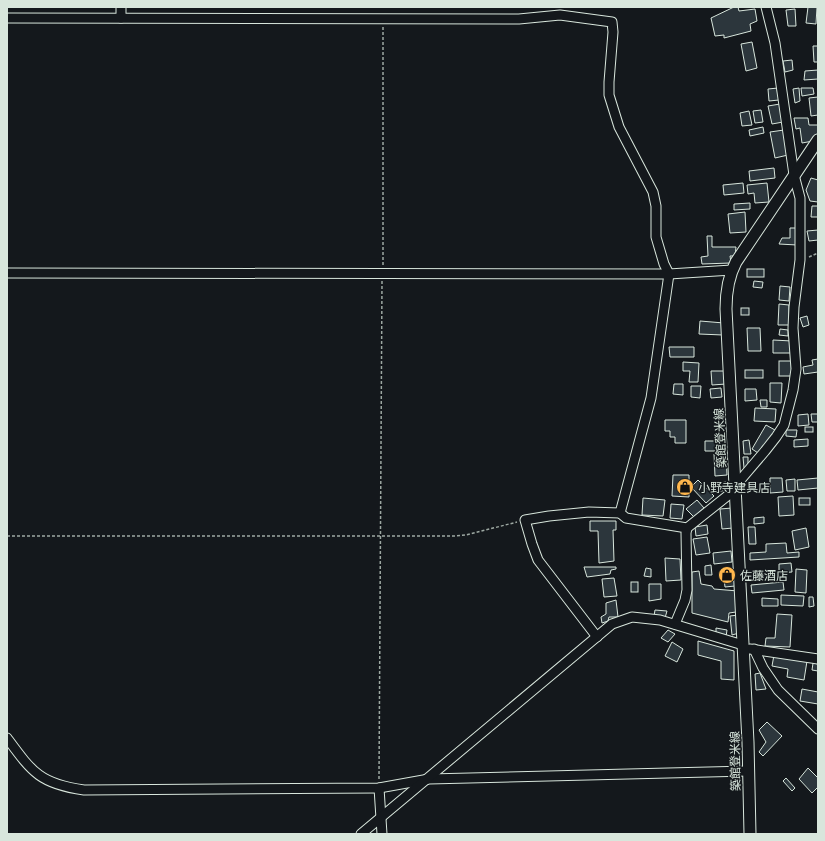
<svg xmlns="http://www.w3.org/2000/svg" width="825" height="841" viewBox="0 0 825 841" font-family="Cabin,'Noto Sans JP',sans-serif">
<rect width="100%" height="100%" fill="#14181c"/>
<!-- building -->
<g fill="#2c363c" stroke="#d8e6dc">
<path d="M 734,7 L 738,7 L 739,11 L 755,9 L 757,21 L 750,24 L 751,31 L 724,38 L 724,35 L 715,36 L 711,18 Z"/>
<path d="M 808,7 L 817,7 L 816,24 L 806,23 Z"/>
<path d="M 795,9 L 796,26 L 788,26 L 786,10 Z"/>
<path d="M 752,42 L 757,68 L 746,71 L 741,44 Z"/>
<path d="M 813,46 L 818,46 L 818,62 L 814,62 Z"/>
<path d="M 792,60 L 793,70 L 785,72 L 783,61 Z"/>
<path d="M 818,70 L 818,79 L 804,80 L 805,71 Z"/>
<path d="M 778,88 L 779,100 L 769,101 L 768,89 Z"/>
<path d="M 799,88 L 800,101 L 795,103 L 793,89 Z"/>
<path d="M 801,88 L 813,88 L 814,94 L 802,96 Z"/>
<path d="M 818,97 L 818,115 L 811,116 L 809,98 Z"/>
<path d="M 780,104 L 783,122 L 772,124 L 768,106 Z"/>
<path d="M 761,110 L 763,122 L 755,123 L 753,111 Z"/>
<path d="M 749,111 L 752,125 L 742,126 L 740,113 Z"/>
<path d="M 794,118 L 808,118 L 809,125 L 817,125 L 818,126 L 818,135 L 813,141 L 802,143 L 800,128 L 796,129 Z"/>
<path d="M 763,127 L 764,133 L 750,136 L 749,130 Z"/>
<path d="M 784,130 L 788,155 L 775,158 L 770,132 Z"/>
<path d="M 774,168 L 775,178 L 750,181 L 749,171 Z"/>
<path d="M 811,178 L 818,180 L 818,202 L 810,201 L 806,190 Z"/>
<path d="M 743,183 L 744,193 L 724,195 L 723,185 Z"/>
<path d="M 767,183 L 769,202 L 755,203 L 754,193 L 748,194 L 747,185 Z"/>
<path d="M 750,203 L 750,209 L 734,210 L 734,204 Z"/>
<path d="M 812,206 L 818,206 L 818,217 L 811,217 Z"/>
<path d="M 745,212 L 746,232 L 730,233 L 728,214 Z"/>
<path d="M 790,228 L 798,228 L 797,245 L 779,244 L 782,238 L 790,238 Z"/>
<path d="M 818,230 L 818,240 L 809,241 L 807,231 Z"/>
<path d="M 707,236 L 712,236 L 712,247 L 736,247 L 735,256 L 730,256 L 731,263 L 702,264 L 701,257 L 708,256 Z"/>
<rect x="747" y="269" width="17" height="8"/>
<path d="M 754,281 L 763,282 L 762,288 L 753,287 Z"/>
<path d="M 780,286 L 790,287 L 789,301 L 779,300 Z"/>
<path d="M 779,304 L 789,305 L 789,325 L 778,325 Z"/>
<rect x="741" y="308" width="8" height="7"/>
<path d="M 807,316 L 809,325 L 803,327 L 800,318 Z"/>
<path d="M 700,321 L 724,323 L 723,335 L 699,334 Z"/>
<path d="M 747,328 L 760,328 L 761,351 L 748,351 Z"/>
<path d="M 780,329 L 788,330 L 788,336 L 779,335 Z"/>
<path d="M 773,340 L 792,341 L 792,353 L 773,353 Z"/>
<path d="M 669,347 L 694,347 L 694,357 L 670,357 Z"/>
<path d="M 818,359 L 818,372 L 804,374 L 803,367 L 813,365 L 812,360 Z"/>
<rect x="779" y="361" width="13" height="15"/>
<path d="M 683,362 L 699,363 L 698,382 L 689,382 L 690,371 L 683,371 Z"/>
<rect x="745" y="370" width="18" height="8"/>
<path d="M 711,371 L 726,371 L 726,384 L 712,385 Z"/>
<path d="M 770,383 L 782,383 L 781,403 L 770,402 Z"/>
<path d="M 674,384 L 683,384 L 683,395 L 673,394 Z"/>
<path d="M 691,386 L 701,386 L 700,398 L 691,397 Z"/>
<path d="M 721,388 L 722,397 L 711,398 L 710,389 Z"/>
<path d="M 745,389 L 756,389 L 757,400 L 745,401 Z"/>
<path d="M 760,400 L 767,400 L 767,407 L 761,407 Z"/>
<path d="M 755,408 L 776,409 L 775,422 L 754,421 Z"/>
<path d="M 808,414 L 809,425 L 798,426 L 798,415 Z"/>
<path d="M 811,414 L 818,414 L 818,422 L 812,422 Z"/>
<path d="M 665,420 L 686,420 L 686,443 L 675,443 L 675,437 L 670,437 L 670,431 L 665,431 Z"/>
<path d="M 766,425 L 775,430 L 761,455 L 752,449 Z"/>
<rect x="805" y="427" width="8" height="5"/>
<path d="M 786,430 L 797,430 L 796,437 L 786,436 Z"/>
<path d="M 808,439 L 808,446 L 794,447 L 794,440 Z"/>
<path d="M 749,440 L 751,454 L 744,454 L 743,441 Z"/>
<path d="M 705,441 L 716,441 L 717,451 L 705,451 Z"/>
<path d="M 714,454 L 726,454 L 727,475 L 715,476 Z"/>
<path d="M 743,457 L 748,457 L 748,468 L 744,468 Z"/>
<path d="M 673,475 L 689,475 L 689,497 L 672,496 Z"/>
<path d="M 770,478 L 782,478 L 783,492 L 770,493 Z"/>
<path d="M 818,478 L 818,488 L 798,490 L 797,480 Z"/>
<path d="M 795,479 L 795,491 L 787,491 L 786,480 Z"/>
<path d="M 698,480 L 714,496 L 706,503 L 691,487 Z"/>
<path d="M 726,482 L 727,490 L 715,492 L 714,484 Z"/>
<path d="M 793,496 L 794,515 L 779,516 L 778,497 Z"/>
<path d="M 643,498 L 665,500 L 663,516 L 642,515 Z"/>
<rect x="799" y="498" width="11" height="7"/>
<path d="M 697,500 L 704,508 L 694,517 L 686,509 Z"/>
<path d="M 671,504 L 684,505 L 682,519 L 670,518 Z"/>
<path d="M 732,508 L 733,528 L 722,529 L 720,509 Z"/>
<path d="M 764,517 L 764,523 L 754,524 L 754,518 Z"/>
<path d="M 590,521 L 616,521 L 616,530 L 613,530 L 614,561 L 599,563 L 598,531 L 590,531 Z"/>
<path d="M 707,525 L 708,534 L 696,536 L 695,527 Z"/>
<path d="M 748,527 L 755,527 L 756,544 L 749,544 Z"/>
<path d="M 806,528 L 809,547 L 795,550 L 792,531 Z"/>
<path d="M 707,537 L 710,553 L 696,555 L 693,539 Z"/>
<path d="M 786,543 L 787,553 L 799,552 L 799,557 L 750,560 L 750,553 L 766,552 L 766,544 Z"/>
<path d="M 731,551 L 732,562 L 714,564 L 713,553 Z"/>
<path d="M 665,558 L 680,559 L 681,580 L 666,581 Z"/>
<path d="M 791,563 L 792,572 L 779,573 L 779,564 Z"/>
<path d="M 711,565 L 712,575 L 705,575 L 705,566 Z"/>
<path d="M 584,567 L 616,567 L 616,569 L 611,570 L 610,574 L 587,577 Z"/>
<path d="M 646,568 L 651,569 L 651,577 L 644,576 Z"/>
<path d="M 796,569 L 807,570 L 806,593 L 795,592 Z"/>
<path d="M 723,570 L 731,570 L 732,576 L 735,575 L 735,586 L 725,587 Z"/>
<path d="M 699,571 L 701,584 L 712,586 L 714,589 L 738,591 L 738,605 L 736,612 L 729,613 L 728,622 L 692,613 L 692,572 Z"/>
<path d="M 614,578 L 617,596 L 604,597 L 602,579 Z"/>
<rect x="631" y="582" width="7" height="10"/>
<path d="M 783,582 L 784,590 L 752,593 L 751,585 Z"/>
<path d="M 649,584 L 661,584 L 661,599 L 649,601 Z"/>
<path d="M 781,595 L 804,596 L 803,606 L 781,605 Z"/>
<path d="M 809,597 L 813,597 L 814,606 L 809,607 Z"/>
<path d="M 762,598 L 778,599 L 778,606 L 762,606 Z"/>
<path d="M 616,600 L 618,617 L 609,617 L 608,621 L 602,623 L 601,617 L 606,614 L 606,603 Z"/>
<path d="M 655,610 L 667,611 L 665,618 L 654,616 Z"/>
<path d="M 777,614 L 792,615 L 790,647 L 765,646 L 766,638 L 775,638 Z"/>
<path d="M 738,615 L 739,633 L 732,635 L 730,616 Z"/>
<path d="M 716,628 L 727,630 L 726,637 L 716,634 Z"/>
<path d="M 668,630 L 675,634 L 668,642 L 661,638 Z"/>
<path d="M 698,641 L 734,651 L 734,680 L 721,679 L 721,661 L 698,655 Z"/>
<path d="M 672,642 L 683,649 L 677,662 L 665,656 Z"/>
<path d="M 774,655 L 807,661 L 804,680 L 787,677 L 788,669 L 772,666 Z"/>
<path d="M 813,663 L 818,664 L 818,671 L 812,670 Z"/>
<path d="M 760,673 L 766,689 L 756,690 L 755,674 Z"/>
<path d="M 802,689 L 818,692 L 818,704 L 800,701 Z"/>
<path d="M 767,722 L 782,736 L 763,756 L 759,752 L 766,742 L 759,730 Z"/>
<path d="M 808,768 L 818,778 L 818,787 L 812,793 L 799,779 Z"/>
<path d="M 786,778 L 795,788 L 792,791 L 783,781 Z"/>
</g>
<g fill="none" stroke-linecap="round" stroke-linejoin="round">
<!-- minor casing -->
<g stroke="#d8e6dc" stroke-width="11">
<g id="minor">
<path d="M 121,7 L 121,18"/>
<path d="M 7,18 L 519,19 L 560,15 L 612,22 L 613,32 L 609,82 L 609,95 L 619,127 L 653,192 L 656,206 L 656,237 L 664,264 L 669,274 L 651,398 L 620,513 L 589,512 L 549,516 L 525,520 L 532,544 L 538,560 L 597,637"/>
<path d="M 7,273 L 669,274 L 732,270"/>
<path d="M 736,485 L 765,451 L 776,437 L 784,425 L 793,390 L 796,369 L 793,328 L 794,307 L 800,260 L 800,198 L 794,175 L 775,43 L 766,7"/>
<path d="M 620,513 L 626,518 L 687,528 L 736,489"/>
<path d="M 675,624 L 685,600 L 687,590 L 686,533 L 687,528"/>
<path d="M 750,649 L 818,659"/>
<path d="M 754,649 L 763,668 L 778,690 L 818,729"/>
<path d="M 7,738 C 32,772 40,784 84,790 L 379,788 L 429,779 L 748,771"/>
<path d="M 379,788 L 382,834"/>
<path d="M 361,834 L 612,624 L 632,617 L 660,620 L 743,645"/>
</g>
</g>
<!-- major casing -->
<g stroke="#d8e6dc" stroke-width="13">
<path id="major" d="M 750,834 L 748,742 L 726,309 C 726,292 728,277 736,262 L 818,140"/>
</g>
<!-- path -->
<g stroke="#9da8a2" stroke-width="1.5" stroke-dasharray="3 2" stroke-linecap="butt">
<path d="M 809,257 L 818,253"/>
<path d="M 383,265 L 383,27"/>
<path d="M 7,536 L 455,536 L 466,535 L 517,522"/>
<path d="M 379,779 L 382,281"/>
</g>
<!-- minor -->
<use href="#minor" stroke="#14181c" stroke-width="9"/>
<!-- major -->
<use href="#major" stroke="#14181c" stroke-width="11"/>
</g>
<!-- icons -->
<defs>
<g id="shop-disc" transform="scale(0.9)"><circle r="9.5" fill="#ffb74d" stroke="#14181c"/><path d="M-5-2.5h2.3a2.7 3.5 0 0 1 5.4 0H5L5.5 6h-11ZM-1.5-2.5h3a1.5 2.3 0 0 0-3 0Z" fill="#111"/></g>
</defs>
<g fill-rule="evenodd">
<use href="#shop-disc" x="685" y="487"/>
<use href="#shop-disc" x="727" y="575"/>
</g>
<g text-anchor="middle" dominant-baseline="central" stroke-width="3" stroke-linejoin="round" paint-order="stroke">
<!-- street labels -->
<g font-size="12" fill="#d8e6dc" stroke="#14181c">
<text transform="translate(720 438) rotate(-93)">築館登米線</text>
<text transform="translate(735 761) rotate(-91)">築館登米線</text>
</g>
<!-- poi labels -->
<g font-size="12" fill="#d8e6dc" stroke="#14181c" text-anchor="start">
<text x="698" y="487">小野寺建具店</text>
<text x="740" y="575">佐藤酒店</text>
</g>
</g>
<!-- border -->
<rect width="825" height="841" fill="none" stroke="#d8e6dc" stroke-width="16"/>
</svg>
